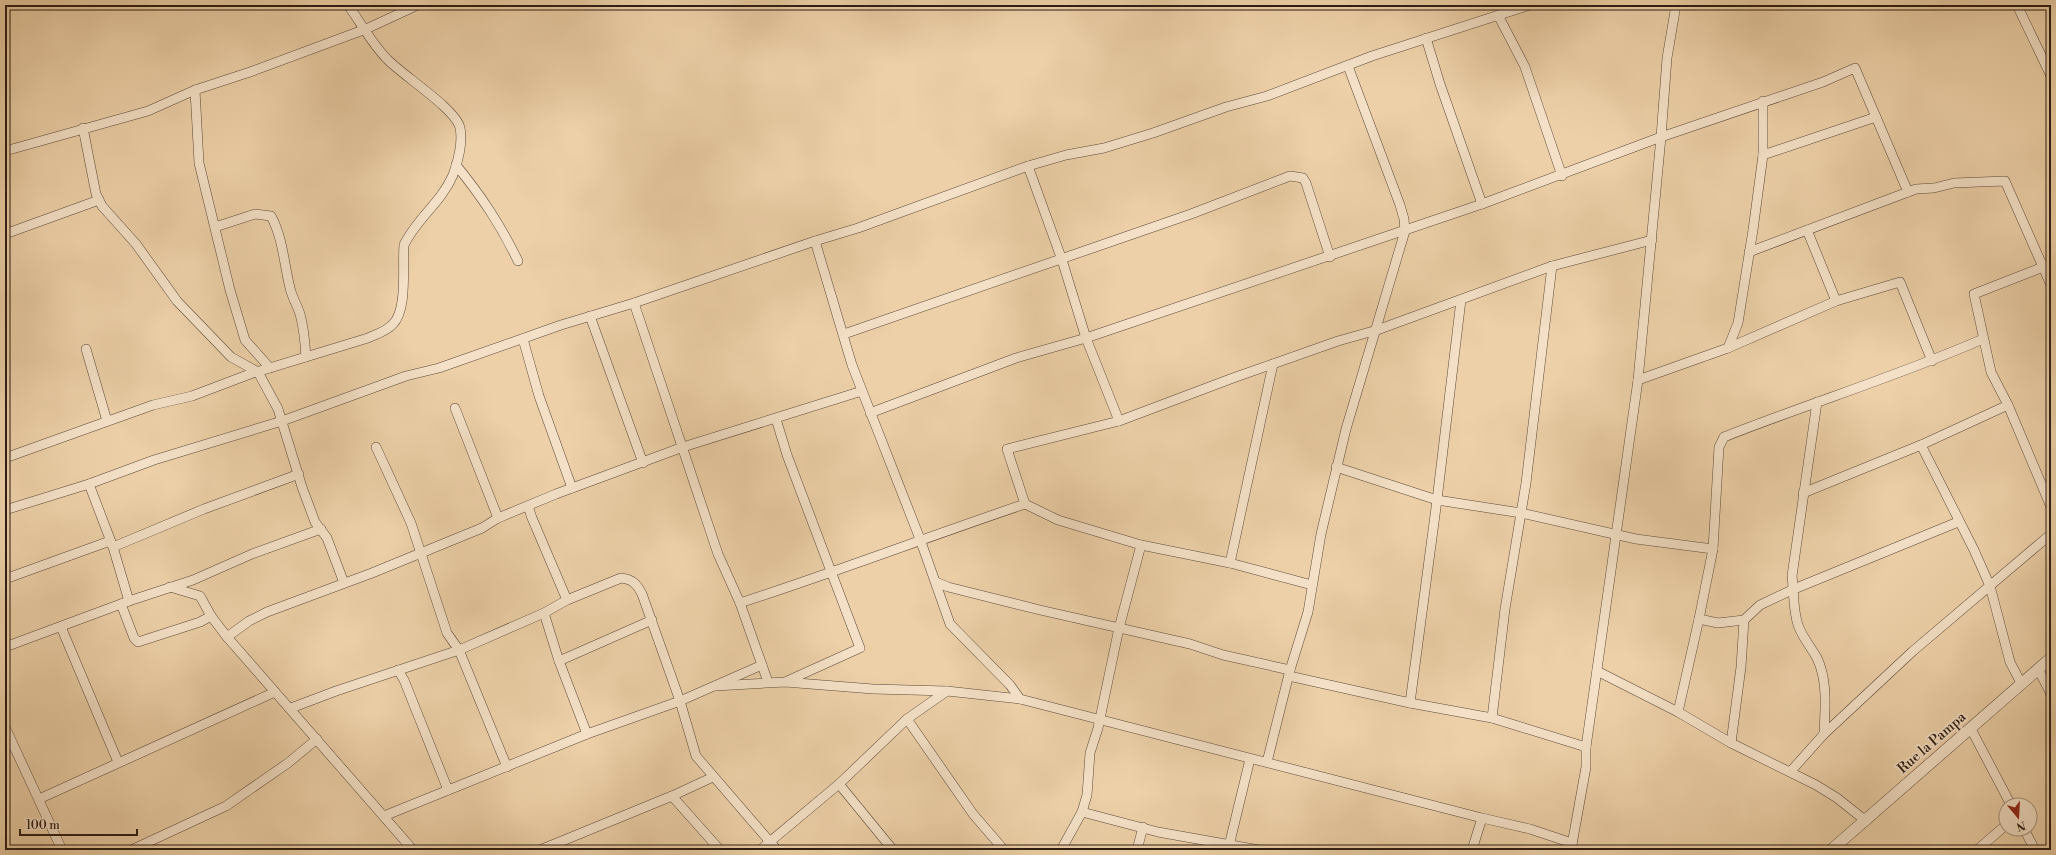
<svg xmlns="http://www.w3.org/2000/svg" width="2056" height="855" viewBox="0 0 2056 855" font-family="'Libre Bodoni',serif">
<rect width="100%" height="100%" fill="#edd0a8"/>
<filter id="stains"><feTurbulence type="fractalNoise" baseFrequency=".005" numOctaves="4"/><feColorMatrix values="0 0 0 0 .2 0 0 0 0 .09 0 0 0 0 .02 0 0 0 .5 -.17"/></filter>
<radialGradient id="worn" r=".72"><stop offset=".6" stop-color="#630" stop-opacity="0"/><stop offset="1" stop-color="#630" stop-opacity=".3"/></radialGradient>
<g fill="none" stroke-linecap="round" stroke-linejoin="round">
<!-- minor casing -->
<g stroke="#5c4938" stroke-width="10">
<g id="minor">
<path d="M 2017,5 L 2051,76"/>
<path d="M 1498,15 L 1525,67 L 1562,176"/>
<path d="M 1426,38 L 1440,84 L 1482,204"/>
<path d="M 195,90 L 199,163 L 230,290 L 245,340 L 270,368"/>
<path d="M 83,128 L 96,194 L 102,206 L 136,244 L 177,301 L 231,357 L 258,372 L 278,409 L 302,487 L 315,522 L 327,538 L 344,583"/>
<path d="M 5,151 L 148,111 L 195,90 L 250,72 L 366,29 L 418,5"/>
<path d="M 1763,155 L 1876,117"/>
<path d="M 456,165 C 482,197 500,224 518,261"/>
<path d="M 1028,166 L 1062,260 L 1086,338 L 1119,421"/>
<path d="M 215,227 L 255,214 L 271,216 C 283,238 284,264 290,288 C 292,297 297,305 300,314 C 304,328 305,342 306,357"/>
<path d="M 1807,230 L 1836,301"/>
<path d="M 5,234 L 99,200"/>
<path d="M 815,241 L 852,365 L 920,539 L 950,624 L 1010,685 L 1020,699"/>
<path d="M 1749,252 L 1916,189 L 1934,188 L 1954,183 L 2005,181 L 2051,285"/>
<path d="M 2051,264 L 1974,294 L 1991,372 L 2008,405 L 2051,507"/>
<path d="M 634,303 L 718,554 L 740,603 L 768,682"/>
<path d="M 590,316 L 643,463"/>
<path d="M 844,334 L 1191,214 L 1290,176 L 1303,178 L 1306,183 L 1330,257"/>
<path d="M 523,339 L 539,396 L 572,488"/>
<path d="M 1728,348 L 1738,323 L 1753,230 L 1763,155 L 1763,101"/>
<path d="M 86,349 L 107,421"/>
<path d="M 1638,380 L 1728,348 L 1836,301 L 1900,282 L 1932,361"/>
<path d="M 1817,402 L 1792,576 C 1794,593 1793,610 1798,625 C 1802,637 1811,647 1817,658 C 1828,681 1825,708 1824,734"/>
<path d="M 455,408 L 498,518"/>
<path d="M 870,413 L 1016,358 L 1086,338 L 1482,204 L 1661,137 L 1823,82 L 1855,68 L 1908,192"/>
<path d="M 776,419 L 787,455 L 860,648 L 787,681"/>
<path d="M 1921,445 L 1974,550 L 1990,586 L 2010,662 L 2021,683"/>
<path d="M 376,447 L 411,523 L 447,633 L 459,650 L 507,767"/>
<path d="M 5,458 L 153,405 L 192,396 L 250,374 L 368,338 C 377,334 387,331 393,324 C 408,309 402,265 404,245 C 416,219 441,203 453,175 C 458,162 463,142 460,128 C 456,109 402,75 387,59 C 372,44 361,23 348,5"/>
<path d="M 1336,467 L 1437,500 L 1521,513 L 1636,539 L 1713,549 L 1719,447 L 1724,437 C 1810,403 1898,376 1983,339"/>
<path d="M 89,484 L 113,547 L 129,601"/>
<path d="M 1803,493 L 1921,445 L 2008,405"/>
<path d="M 1025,504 L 1058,520 L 1141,545 L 1230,563 L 1312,585"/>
<path d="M 528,506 L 532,518 L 567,600"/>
<path d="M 5,510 L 89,484 L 154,460 L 282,421 L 406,376 L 439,368 L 561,325 L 634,303 L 815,241 L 858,228 L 1028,166 L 1066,155 L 1104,148 L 1153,133 L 1226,107 L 1267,96 L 1372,56 L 1530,5"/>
<path d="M 113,547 L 204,509 L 299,474"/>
<path d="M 1713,549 L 1699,619 L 1718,623 L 1744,620 L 1760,605 L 1794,589 L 1958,522"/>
<path d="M 1230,563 L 1273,364"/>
<path d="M 5,579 L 110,541"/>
<path d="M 936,582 L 948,587 L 1040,610 L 1190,644 L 1223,655 L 1290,670"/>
<path d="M 170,587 L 200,596 L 211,616 L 227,637 L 413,850"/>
<path d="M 740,603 C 836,572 930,536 1025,504 L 1007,449 L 1119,421 L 1233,378 L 1338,341 L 1377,330 L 1552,266 L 1652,240"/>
<path d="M 121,604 L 134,638 L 138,642 L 200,622 L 211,616"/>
<path d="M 544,613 L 559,661 L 587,734"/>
<path d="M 61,627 L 118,762"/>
<path d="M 227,637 L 249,621 L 267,612 L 372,573 L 482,528 L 498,518 L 556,494 L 683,447 L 862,391"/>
<path d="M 5,647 L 129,601 L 193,580 L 252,554 L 321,529"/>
<path d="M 559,661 L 652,620"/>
<path d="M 2038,669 L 2051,694"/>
<path d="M 398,670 L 404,680 L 448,790"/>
<path d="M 1597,671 L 1678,712 L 1731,743 L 1816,785 L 1837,798 L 1866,821"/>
<path d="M 1289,676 L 1410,703 L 1437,500 L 1461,300"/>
<path d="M 715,686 L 785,682 L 873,689 L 947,691 L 1020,699 L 1482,818 L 1530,829 L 1572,843"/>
<path d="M 1410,703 L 1492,718 L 1586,747"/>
<path d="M 291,708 L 336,691 L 459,650 L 544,613 L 567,600 L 621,578 C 632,579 637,584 642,594 L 680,701 L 696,756 L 777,850"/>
<path d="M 1678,712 L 1699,619"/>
<path d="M 1492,718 L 1505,609 L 1526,483 L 1552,266"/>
<path d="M 907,719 L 973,814 L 1004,850"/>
<path d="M 5,727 L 62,850"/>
<path d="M 1971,729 L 2011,805"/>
<path d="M 1731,743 L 1741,667 L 1744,620"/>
<path d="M 1267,762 L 1290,670 L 1308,612 L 1321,534 L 1346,429 L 1405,231 L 1404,219 L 1400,205 L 1348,66"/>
<path d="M 1791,771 L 1824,734 L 1913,651 L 2051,534"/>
<path d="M 839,784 L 893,850"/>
<path d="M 672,796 L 720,850"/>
<path d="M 39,799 L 275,692"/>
<path d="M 1082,812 L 1158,832 L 1259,850"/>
<path d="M 384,816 L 587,734 L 680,701 L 762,665"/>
<path d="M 2024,829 L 2035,850"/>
<path d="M 131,850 L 226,806 L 288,763 L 317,739"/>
<path d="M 540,850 L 672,796 L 713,777"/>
<path d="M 760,850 L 839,784 L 907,719 L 947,691"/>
<path d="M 1061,850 L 1082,812 L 1087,795 L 1090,753 L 1098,728 L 1119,628 L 1141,545"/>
<path d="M 1137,850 L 1143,827"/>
<path d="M 1228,850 L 1250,759"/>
<path d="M 1472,850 L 1482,818"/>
<path d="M 1571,850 L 1586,767 L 1586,747 L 1638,380 L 1661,137 L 1667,58 L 1676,5"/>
<path d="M 1977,850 L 2006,825"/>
</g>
</g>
<!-- tertiary casing -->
<g stroke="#5c4938" stroke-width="12">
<path id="tertiary" d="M 1831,850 L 2051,658"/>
</g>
<!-- minor -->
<use href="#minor" stroke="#f3e0c6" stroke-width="9"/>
<!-- tertiary -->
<use href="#tertiary" stroke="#f3e0c6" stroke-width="11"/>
</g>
<g text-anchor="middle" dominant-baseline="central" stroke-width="3.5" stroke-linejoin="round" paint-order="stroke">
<!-- street labels -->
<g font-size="14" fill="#2c1c13" stroke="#f3e0c6">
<text transform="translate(1932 743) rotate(-41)">Rue la Pampa</text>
</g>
</g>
<!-- margin -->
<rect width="2056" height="855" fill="none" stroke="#edd0a8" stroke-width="20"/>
<rect x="6" y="6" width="2044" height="843" fill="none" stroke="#2c1c13" stroke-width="2"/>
<rect x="10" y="10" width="2036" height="835" fill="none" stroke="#2c1c13"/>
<!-- north arrow -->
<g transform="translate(2018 817) rotate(162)"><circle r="19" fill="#f3e0c6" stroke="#a3927e"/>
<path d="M0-3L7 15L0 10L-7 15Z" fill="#8f2418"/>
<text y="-6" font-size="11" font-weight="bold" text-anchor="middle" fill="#2c1c13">N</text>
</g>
<!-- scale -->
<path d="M20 829v6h117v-6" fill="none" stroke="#2c1c13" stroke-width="2"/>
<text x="26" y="829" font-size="12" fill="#2c1c13" stroke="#f3e0c6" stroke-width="3" paint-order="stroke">100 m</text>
<rect width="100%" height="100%" filter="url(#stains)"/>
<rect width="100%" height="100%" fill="url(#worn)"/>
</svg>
